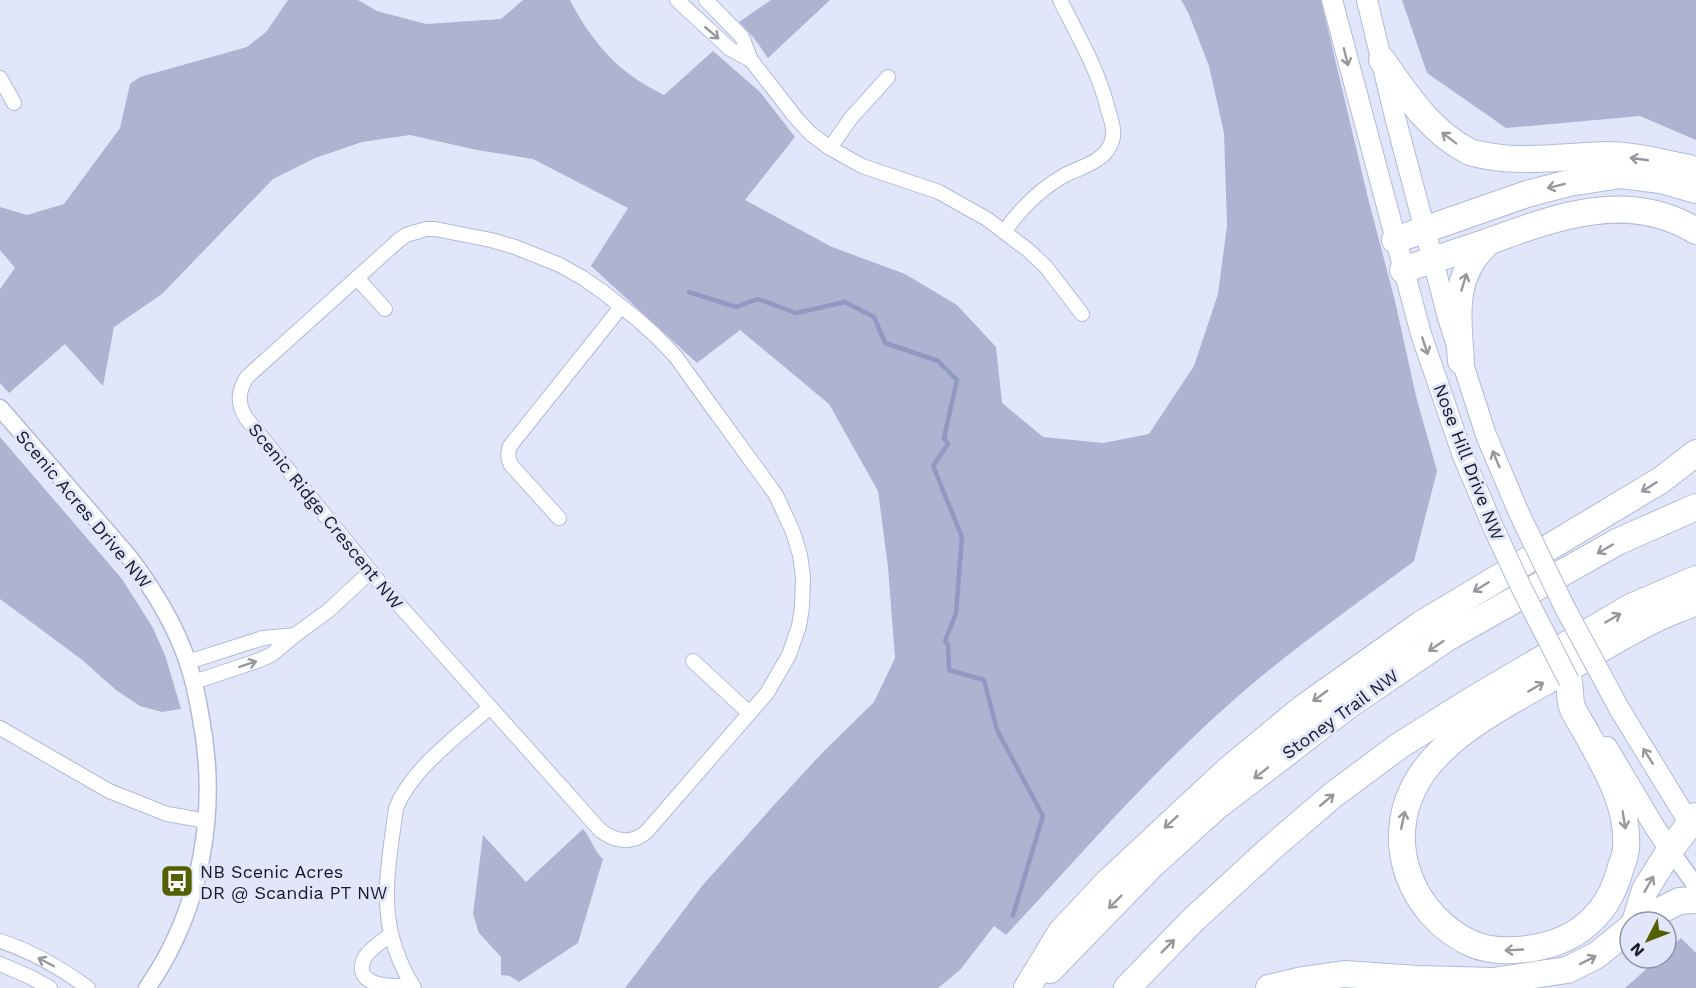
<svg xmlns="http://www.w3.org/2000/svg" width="1696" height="988" viewBox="0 0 1696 988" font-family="'Work Sans',sans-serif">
<rect width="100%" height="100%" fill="#e2e6fb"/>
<!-- green -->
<g fill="#adb3d1">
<path d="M 288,0 L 358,0 L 377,11 L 426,24 L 501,19 L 523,0 L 570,0 C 584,28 606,58 632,76 C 642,84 653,89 664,95 L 713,51 L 760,92 L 795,137 L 745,200 L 832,247 L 905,274 L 957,305 L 996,347 L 1002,403 L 1043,437 L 1103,443 L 1149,434 L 1194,366 L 1218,294 L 1227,226 L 1224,133 L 1209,66 L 1188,12 L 1181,0 L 1321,0 L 1368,198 L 1395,301 L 1416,396 L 1437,471 L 1414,561 C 1351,608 1286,653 1227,706 C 1148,776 1078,858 1006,935 L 994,926 L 960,970 L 938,988 L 625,988 L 702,886 L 774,805 L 822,753 L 874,702 L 895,658 L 888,567 L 878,491 L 829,404 L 740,330 L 697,363 L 591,266 L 628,208 L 533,159 L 477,150 L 410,135 L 362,142 L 315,158 L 273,179 L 162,294 L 114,327 L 103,386 L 65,344 L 9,393 L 0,383 L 0,289 L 15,268 L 0,250 L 0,207 L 27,215 L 64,204 L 120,128 L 130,84 L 140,77 L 247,47 L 267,31 Z"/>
<path d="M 771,0 L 830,0 L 768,58 L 754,38 L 739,22 Z"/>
<path d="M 1402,0 L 1696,0 L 1696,140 L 1640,116 L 1506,128 L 1427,73 Z"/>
<path d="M 0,437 L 122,579 L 153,628 L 166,658 L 181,709 L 162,712 L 140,706 L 116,690 L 81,659 L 0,599 Z"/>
<path d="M 583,829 C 591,838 594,851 603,859 L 578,943 L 519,982 L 510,976 L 501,975 L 501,957 L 479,933 L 473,914 L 483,835 L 526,882 Z"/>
<path d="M 1681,938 L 1696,953 L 1696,988 L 1625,988 L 1659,958 L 1666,958 L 1666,952 Z"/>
</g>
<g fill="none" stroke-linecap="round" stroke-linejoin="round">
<!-- stream -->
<path stroke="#9198c2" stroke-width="4.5" d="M 689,292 L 736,307 L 758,299 L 796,313 L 845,302 L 874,317 L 885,343 L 938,361 L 957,380 L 944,438 L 948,444 L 933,466 L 962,537 L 956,613 L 945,641 L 948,645 L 949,670 L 984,680 L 997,730 L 1043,816 L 1013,915"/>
<!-- minor casing -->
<g stroke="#b2b9da" stroke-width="16">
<g id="minor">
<path d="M 677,0 L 730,49 L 751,60"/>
<path d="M 706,0 L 742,37 L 751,60 L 796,118 L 811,134 L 830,148 L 862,166 L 939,192 L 987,219 L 1028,250 L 1046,267 L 1082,314"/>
<path d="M 0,78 L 14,103"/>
<path d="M 830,148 L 851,118 L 888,77"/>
<path d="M 426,229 L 435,229 L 491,240 L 515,247 L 560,265 L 583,278 L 603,292 L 637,319 L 657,337 L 676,357 L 704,396 L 776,495 L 793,532 L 800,555 L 803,577 L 802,607 L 799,626 L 789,655 L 767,693 L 648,830 C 634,845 615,842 600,830 L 384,588 L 246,418 C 237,403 238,391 247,377 L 399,240 L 406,235 Z"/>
<path d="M 1005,231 C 1021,208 1040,189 1065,175 C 1075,170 1090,165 1098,159 C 1106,154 1111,146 1113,137 C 1114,128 1111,118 1108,110 C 1099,71 1078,36 1060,0"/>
<path d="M 357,278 L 385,309"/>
<path d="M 559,518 L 511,465 C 508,458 507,454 510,446 L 621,307"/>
<path d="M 693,661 L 749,713"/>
<path d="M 188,662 L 263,638 L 295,635"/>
<path d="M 194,682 L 257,661 L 271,655 L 295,635 L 328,611 L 370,572"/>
<path d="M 0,728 L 109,791 L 167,814 L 207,821"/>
<path d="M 391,934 C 383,941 371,948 365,957 C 363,961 361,966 362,971 C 366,988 397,986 413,986"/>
<path d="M 0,941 C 31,951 62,969 88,988"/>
<path d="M 0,964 L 30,977 L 50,988"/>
<path d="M 414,988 C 375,925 387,877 396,808 C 412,768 459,735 490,707"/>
</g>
</g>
<!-- tertiary casing -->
<g stroke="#b2b9da" stroke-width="19">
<g id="tertiary">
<path d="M 0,408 L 129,557 C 150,585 169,614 182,647 C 191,668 196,690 200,713 C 219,807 203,908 147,988"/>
<path d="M 1670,850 L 1696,886"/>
</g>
</g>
<!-- secondary casing -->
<g stroke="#b2b9da" stroke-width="22">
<g id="secondary">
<path d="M 1332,0 L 1421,334 L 1463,456 L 1494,529"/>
<path d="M 1367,0 L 1395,117 L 1449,321 L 1486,435 L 1519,513"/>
<path d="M 1620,710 L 1690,824"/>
<path d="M 1607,747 L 1654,826 L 1670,850"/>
</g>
</g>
<!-- motorway casing -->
<g stroke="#b2b9da" stroke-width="28">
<g id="motorway">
<path d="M 1382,60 C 1406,94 1431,133 1470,152 C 1475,154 1482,155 1488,156 C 1527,163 1567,156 1607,155 C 1633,155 1663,163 1689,168 L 1696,171"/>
<path d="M 1395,240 L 1527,194 L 1569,183 L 1621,175 L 1661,180 L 1696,190"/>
<path d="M 1403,270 C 1432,260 1461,251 1490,241 C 1558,216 1629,190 1696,231"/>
<path d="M 1461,361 C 1459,329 1453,292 1471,263 C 1475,255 1483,248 1489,241"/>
<path d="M 1569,681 C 1570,688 1570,696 1571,704 C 1574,714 1583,726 1588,736 C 1607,770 1629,807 1626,848 C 1626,855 1622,863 1620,870 C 1606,922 1567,947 1515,950 C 1500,951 1483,949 1470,943 C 1412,915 1384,845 1414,787 C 1440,735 1512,701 1561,673 C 1594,653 1627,632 1662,616 C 1673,611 1685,607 1696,602"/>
<path d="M 1635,922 L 1645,890 L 1670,850 L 1696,816"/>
<path d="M 1638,922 L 1679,901 L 1696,900"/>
<path d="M 1050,970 L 1150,867 L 1216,807 L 1349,705 L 1447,638 L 1617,542 L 1696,507"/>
<path d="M 1027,988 L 1061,932 L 1108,882 L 1228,770 L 1303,708 L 1420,625 L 1661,480 L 1696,453"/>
<path d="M 1127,988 L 1193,920 L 1269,850 L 1333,795 L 1399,746 L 1472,700 L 1631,607 L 1696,579"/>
<path d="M 1269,988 L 1303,980 L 1344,974 L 1418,979 L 1493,981 L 1567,970 L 1597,955 L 1630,928"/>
</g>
</g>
<!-- minor -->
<use href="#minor" stroke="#fff" stroke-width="14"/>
<!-- tertiary -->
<use href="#tertiary" stroke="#fff" stroke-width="16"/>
<!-- secondary -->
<use href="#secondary" stroke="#fff" stroke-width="20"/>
<!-- motorway -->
<use href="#motorway" stroke="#fff" stroke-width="26"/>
<!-- secondary-bridge casing -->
<g stroke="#b2b9da" stroke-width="22" stroke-linecap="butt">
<g id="secondary-bridge">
<path d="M 1519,513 L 1565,608 L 1620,710"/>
<path d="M 1494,529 L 1521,587 L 1569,681"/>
</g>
</g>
<!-- secondary-bridge -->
<use href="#secondary-bridge" stroke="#fff" stroke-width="20"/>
</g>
<!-- one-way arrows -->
<defs><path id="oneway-shaft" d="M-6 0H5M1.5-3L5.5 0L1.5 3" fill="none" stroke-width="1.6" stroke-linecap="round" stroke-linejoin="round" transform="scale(1.5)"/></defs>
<g stroke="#97989d">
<use href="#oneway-shaft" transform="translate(712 33) rotate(41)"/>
<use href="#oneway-shaft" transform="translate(1346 57) rotate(76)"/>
<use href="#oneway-shaft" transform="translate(1449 138) rotate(-143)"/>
<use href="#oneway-shaft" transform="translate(1639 159) rotate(-172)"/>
<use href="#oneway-shaft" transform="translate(1556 186) rotate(166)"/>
<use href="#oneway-shaft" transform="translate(1464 282) rotate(-73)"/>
<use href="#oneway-shaft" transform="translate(1425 346) rotate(72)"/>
<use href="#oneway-shaft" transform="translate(1496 459) rotate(-113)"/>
<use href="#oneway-shaft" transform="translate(1649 487) rotate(148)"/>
<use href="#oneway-shaft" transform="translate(1605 549) rotate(150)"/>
<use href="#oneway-shaft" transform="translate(1481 587) rotate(148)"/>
<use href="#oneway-shaft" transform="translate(1613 618) rotate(-30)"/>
<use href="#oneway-shaft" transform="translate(1436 646) rotate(146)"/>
<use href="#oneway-shaft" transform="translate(248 664) rotate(-18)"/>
<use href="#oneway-shaft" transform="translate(1536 687) rotate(-30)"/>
<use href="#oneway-shaft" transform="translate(1320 696) rotate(144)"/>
<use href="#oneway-shaft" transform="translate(1648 756) rotate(-122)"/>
<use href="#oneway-shaft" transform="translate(1261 773) rotate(142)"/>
<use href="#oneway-shaft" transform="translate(1327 800) rotate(-40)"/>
<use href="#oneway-shaft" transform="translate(1403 820) rotate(-78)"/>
<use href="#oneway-shaft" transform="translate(1624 820) rotate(81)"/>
<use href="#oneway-shaft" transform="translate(1171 822) rotate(138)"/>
<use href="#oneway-shaft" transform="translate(1649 884) rotate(-60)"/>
<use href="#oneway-shaft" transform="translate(1115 902) rotate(135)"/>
<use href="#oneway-shaft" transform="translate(1168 946) rotate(-45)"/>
<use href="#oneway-shaft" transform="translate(1514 950) rotate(177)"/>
<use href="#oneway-shaft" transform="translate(1588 960) rotate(-27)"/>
<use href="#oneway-shaft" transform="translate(46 962) rotate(-152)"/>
</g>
<!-- icons -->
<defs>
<g id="bus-square" transform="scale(1.725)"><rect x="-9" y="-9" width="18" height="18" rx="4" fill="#546000" stroke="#e2e6fb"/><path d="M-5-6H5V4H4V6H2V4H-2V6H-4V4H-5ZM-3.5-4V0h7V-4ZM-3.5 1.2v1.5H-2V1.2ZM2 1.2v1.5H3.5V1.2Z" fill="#fff"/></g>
</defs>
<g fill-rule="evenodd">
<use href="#bus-square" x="177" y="881"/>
</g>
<g text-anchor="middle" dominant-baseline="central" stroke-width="6" stroke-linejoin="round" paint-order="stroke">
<!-- street labels -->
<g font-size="18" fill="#171925" stroke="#e2e6fb">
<text transform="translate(1469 462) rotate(69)">Nose Hill Drive NW</text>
<text transform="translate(84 509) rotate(50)">Scenic Acres Drive NW</text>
<text transform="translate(326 516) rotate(51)">Scenic Ridge Crescent NW</text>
<text transform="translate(1340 714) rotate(-36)">Stoney Trail NW</text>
</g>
<!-- poi labels -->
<g font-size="18" fill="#171925" stroke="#e2e6fb" text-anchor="start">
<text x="200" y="871">NB Scenic Acres<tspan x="200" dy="21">DR @ Scandia PT NW</tspan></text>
</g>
</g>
<!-- north arrow -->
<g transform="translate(1648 940) rotate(228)"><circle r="28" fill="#e2e6fb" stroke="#9194a5" stroke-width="1.5"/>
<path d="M0-4.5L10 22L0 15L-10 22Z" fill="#546000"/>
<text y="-9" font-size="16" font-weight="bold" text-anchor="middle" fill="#171925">N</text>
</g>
</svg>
